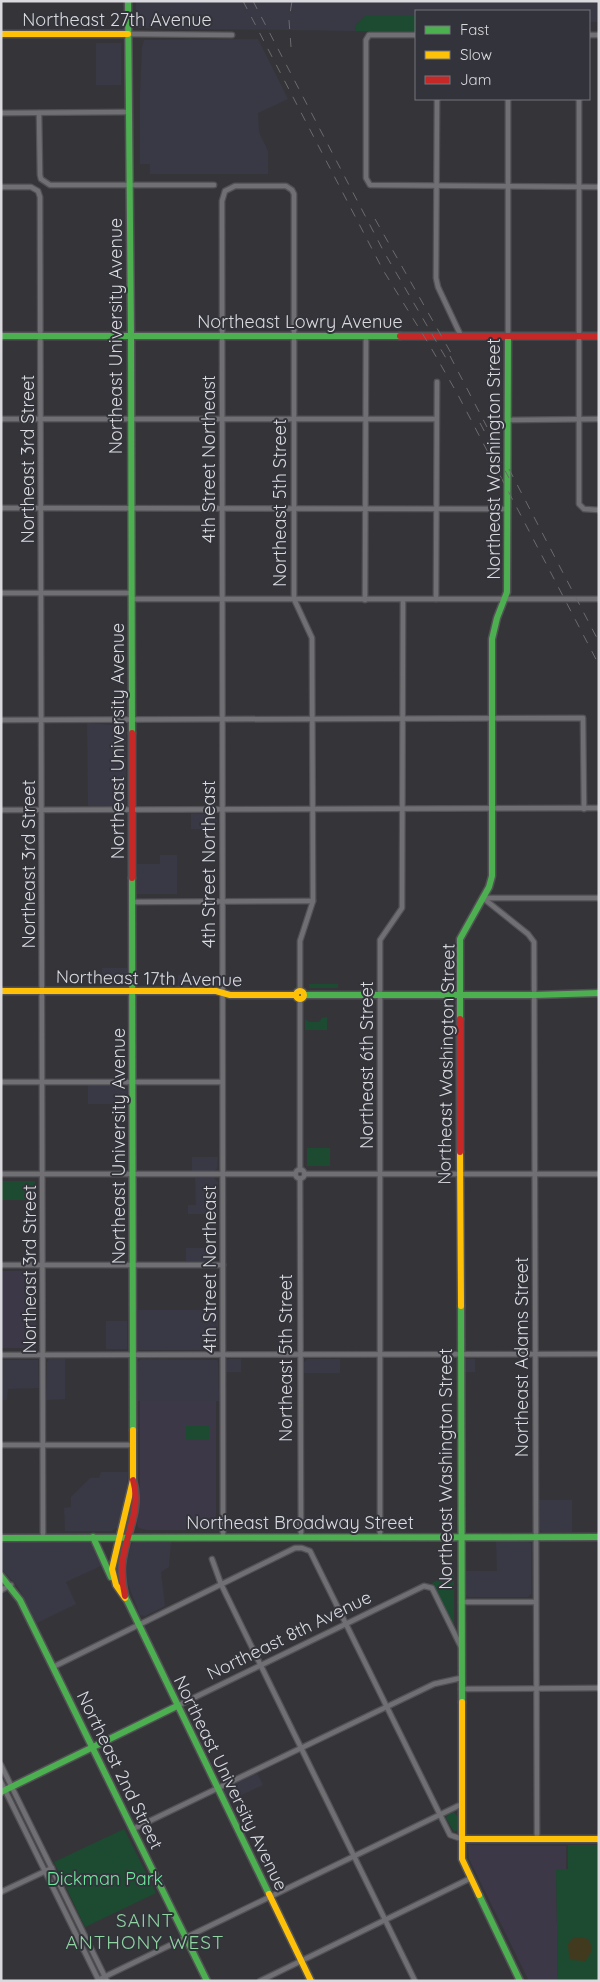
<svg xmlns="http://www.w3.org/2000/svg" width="600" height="1982" viewBox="0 0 600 1982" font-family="Quicksand,sans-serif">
<rect width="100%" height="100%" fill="#353539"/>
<!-- built -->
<g fill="#393845">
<path d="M 136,1 L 599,1 L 599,22 L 589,22 L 589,11 L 416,11 L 416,16 L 365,16 L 356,25 L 355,31 L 136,28 Z"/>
<path d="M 258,39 L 288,99 L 258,113 L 259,132 L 268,151 L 268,174 L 150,174 L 150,164 L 140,164 L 140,93 L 142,47 L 144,40 Z"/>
<rect x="96" y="43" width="25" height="42"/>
<path d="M 87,723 L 126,726 L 126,805 L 124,806 L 88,806 Z"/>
<path d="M 191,813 L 215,814 L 217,818 L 218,829 L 191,829 Z"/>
<path d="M 160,855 L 177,855 L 177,894 L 137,894 L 137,864 L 160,864 Z"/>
<path d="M 102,968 L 127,968 L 127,986 L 102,988 Z"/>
<path d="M 178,975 L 218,975 L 218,984 L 214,987 L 178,987 Z"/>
<path d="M 88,1085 L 126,1086 L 127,1088 L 127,1104 L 88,1104 Z"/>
<path d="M 192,1157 L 218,1157 L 217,1169 L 214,1171 L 192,1171 Z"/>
<path d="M 195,1178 L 214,1178 L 218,1182 L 218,1214 L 188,1214 L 188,1205 L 196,1205 Z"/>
<path d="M 186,1248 L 218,1248 L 217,1259 L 214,1261 L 186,1261 Z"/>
<path d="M 138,1310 L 218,1310 L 218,1347 L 215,1350 L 138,1350 Z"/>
<rect x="106" y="1321" width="21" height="28"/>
<path d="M 49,1359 L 65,1359 L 65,1399 L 46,1400 L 47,1362 Z"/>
<path d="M 141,1359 L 217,1360 L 218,1362 L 219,1401 L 137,1401 L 138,1362 Z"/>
<path d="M 229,1359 L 241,1359 L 241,1372 L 226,1372 L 226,1360 Z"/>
<path d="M 307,1359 L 340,1359 L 340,1373 L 304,1373 L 304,1362 Z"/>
<path d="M 466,1359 L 475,1359 L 475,1372 L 464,1372 L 464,1362 Z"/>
<path d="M 1,1360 L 38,1360 L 39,1388 L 8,1389 L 7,1400 L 1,1400 Z"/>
<path d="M 101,1472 L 128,1472 L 126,1495 L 118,1527 L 112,1531 L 65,1531 L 64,1508 L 71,1507 L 71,1497 L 90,1478 L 99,1478 Z"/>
<path d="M 538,1500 L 572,1500 L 572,1532 L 542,1532 L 538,1529 Z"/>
<path d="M 496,1541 L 527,1541 L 531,1543 L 531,1594 L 528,1597 L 468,1597 L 465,1594 L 464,1571 L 497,1571 Z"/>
<path d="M 1,1542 L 90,1542 L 103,1565 L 66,1582 L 76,1604 L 37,1623 L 18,1587 L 1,1568 Z"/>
<path d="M 134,1542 L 171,1542 L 169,1567 L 161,1572 L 165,1606 L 145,1616 L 140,1615 L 126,1579 L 126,1561 L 131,1545 Z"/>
<path d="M 257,1773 L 263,1785 L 229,1801 L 225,1792 L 225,1788 Z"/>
</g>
<!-- education -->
<g fill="#3c3848">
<rect x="1" y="1271" width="35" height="77"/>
<path d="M 140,1401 L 216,1401 L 216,1530 L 147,1530 L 139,1528 L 137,1525 L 140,1488 Z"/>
<path d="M 468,1845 L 566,1846 L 566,1869 L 556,1870 L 558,1981 L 529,1981 L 469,1859 Z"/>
</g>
<!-- green -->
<g fill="#1d4b31">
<path d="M 365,16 L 416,16 L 416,31 L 355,31 L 356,25 Z"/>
<rect x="309" y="984" width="29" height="4"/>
<path d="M 327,1017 L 327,1030 L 305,1030 L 305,1019 L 309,1022 L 319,1022 L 322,1018 Z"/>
<rect x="307" y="1148" width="23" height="18"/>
<rect x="1" y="1181" width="34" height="19"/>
<rect x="186" y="1426" width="23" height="14"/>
<path d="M 454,1571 L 454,1624 L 453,1624 L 432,1583 Z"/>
<path d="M 454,1812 L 457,1816 L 457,1830 L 454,1832 L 446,1818 L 448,1814 Z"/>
<path d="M 124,1829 L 156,1893 L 85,1927 L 54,1862 Z"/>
<path d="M 568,1845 L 599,1845 L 599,1981 L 558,1981 L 556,1869 L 568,1869 Z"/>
</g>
<!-- sand -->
<path fill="#423a1f" d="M 580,1937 L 588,1939 C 594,1948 592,1953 585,1961 L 571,1960 L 569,1957 L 568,1944 L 573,1938 Z"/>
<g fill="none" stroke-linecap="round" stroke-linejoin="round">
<!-- street casing -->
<g stroke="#525256" stroke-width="7">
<g id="street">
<path d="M 128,34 L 232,35"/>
<path d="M 416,35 L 369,35 L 366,40 L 366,178 L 370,185 L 599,187"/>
<path d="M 589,35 L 599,35"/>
<path d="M 437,99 L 436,278 L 438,287 L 461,336"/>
<path d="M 579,99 L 579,504 L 584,509 L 599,510"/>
<path d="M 1,113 L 128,112"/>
<path d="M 39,113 L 40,175 L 41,179 L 50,185 L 214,185"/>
<path d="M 1,187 L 31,187 L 38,191 L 40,197 L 43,1538"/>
<path d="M 508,336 L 508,99"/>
<path d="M 1,419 L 436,419"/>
<path d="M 507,420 L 599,419"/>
<path d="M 1,508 L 507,509"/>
<path d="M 1,593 L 131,593"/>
<path d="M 132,599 L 599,599"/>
<path d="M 436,599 L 437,382"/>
<path d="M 365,600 L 366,337"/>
<path d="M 1,720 L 583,718 L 584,809"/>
<path d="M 1,810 L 599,808"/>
<path d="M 483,898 L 528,934 L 534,942 L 537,1839"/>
<path d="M 483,898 L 599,898"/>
<path d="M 132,902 L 313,901"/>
<path d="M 300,999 L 300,1170"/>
<path d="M 1,1082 L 222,1082"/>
<circle cx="300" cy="1174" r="4.5"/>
<path d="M 1,1174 L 295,1174"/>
<path d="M 305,1174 L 599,1174"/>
<path d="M 300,1179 L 301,1537"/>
<path d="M 1,1265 L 223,1265"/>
<path d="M 1,1355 L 599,1354"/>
<path d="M 1,1445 L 133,1445"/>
<path d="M 223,1537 L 222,201 L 225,191 L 235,186 L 286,186 L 292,190 L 294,194 L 294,599 L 312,638 L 313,901 L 300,941 L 300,991"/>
<path d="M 380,1537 L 380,940 L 402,908 L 403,600"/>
<path d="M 212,1559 L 221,1584 L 415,1981"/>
<path d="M 1,1590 L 11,1585"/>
<path d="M 461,1602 L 535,1602"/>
<path d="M 53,1667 L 295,1548 L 302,1548 L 310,1551 L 450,1835 L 462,1839"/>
<path d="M 461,1689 L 599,1688"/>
<path d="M 177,1706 L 424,1586 L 432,1588 L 461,1647"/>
<path d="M 1,1765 L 107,1981"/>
<path d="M 1,1782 L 99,1981"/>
<path d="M 133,1829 L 434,1684 L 461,1678"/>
<path d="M 1,1892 L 52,1868"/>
<path d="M 98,1980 L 462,1804"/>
<path d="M 260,1981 L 471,1878"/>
</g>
</g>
<!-- fast casing -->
<g stroke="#525256" stroke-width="9">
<g id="fast">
<path d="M 128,1 L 131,336 L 400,336"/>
<path d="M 1,336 L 131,336 L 132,733"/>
<path d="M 132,878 L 133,1430"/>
<path d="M 304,995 L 535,995 L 599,993"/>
<path d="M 460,1019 L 460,939 L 489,887 L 492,876 L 492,639 L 497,618 L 507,592 L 508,336"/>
<path d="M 461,1306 L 462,1702"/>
<path d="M 93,1537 L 111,1577"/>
<path d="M 1,1538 L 599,1537"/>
<path d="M 1,1576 L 20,1600 L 207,1981"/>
<path d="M 125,1596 L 269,1894"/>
<path d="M 1,1792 L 177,1706"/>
<path d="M 479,1895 L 520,1981"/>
</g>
</g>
<!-- slow casing -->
<g stroke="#525256" stroke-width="9">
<g id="slow">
<path d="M 1,34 L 128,34"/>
<path d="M 1,991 L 216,991 L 230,995 L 296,995"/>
<circle cx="300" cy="995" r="4"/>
<path d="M 460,1152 L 461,1306"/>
<path d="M 125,1598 L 116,1585 L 112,1569 L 133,1480 L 133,1430"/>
<path d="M 462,1702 L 462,1859 L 479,1895"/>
<path d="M 462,1839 L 599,1839"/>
<path d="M 269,1894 L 311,1981"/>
</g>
</g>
<!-- jam casing -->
<g stroke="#525256" stroke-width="9">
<g id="jam">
<path d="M 400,336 L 599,336"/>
<path d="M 132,733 L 132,878"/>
<path d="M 460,1019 L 460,1152"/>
<path d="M 125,1596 C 123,1586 121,1575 122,1565 C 125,1535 142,1510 133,1480"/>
</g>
</g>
<!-- street -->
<use href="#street" stroke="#707074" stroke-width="4.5"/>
<!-- fast -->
<use href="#fast" stroke="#4caf50" stroke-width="6"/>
<!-- slow -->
<use href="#slow" stroke="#ffc107" stroke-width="6"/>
<!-- jam -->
<use href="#jam" stroke="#c62828" stroke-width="6"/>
<!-- rail -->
<g stroke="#6b6b6e" stroke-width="1" stroke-dasharray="9 9" stroke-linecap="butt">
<path d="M 243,1 L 383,270 L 430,346 L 458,395 L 599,665"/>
<path d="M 253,1 L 384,252 L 450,365"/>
<path d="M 291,47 L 289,20 L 292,1"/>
<path d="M 375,219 L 455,360"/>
<path d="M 450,356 L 487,427"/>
<path d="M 480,423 L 509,478"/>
<path d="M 509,469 L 599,642"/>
</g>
</g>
<g text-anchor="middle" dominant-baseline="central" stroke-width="4" stroke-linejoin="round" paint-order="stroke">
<!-- street labels -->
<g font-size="18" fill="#d9d9de" stroke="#33333b">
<text x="117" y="19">Northeast 27th Avenue</text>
<text x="300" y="321">Northeast Lowry Avenue</text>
<text transform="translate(115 336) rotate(-90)">Northeast University Avenue</text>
<text transform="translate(27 459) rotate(-90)">Northeast 3rd Street</text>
<text transform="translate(208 459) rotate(-90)">4th Street Northeast</text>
<text transform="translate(493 459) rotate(-90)">Northeast Washington Street</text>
<text transform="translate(279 503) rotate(-90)">Northeast 5th Street</text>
<text transform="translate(117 741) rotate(-90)">Northeast University Avenue</text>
<text transform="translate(28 864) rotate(-90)">Northeast 3rd Street</text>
<text transform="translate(208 864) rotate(-90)">4th Street Northeast</text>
<text transform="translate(149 978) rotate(1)">Northeast 17th Avenue</text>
<text transform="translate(446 1064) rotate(-89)">Northeast Washington Street</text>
<text transform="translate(366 1065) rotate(-90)">Northeast 6th Street</text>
<text transform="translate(118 1146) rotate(-90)">Northeast University Avenue</text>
<text transform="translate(29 1269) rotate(-90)">Northeast 3rd Street</text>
<text transform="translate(209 1269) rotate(-90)">4th Street Northeast</text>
<text transform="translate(521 1357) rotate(-90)">Northeast Adams Street</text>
<text transform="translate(285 1358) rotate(-90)">Northeast 5th Street</text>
<text transform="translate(445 1469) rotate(-90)">Northeast Washington Street</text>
<text x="300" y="1522">Northeast Broadway Street</text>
<text transform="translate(289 1635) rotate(-26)">Northeast 8th Avenue</text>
<text transform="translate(120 1770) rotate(64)">Northeast 2nd Street</text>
<text transform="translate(231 1783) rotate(64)">Northeast University Avenue</text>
</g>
<!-- park labels -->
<g font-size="18" fill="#6ee99e" stroke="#33333b">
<text x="105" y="1878">Dickman Park</text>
</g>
<!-- neighbourhood labels -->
<g font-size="19" letter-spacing="1" fill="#8fd4a1" stroke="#33333b">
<text x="145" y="1920">SAINT<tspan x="145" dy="22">ANTHONY WEST</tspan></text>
</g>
</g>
<!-- border -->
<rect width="600" height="1982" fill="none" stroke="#d9d9de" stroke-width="5"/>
<!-- legend -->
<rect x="415" y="10" width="175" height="90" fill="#33333b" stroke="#75757c"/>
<rect x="425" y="26" width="25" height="8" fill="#4caf50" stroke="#75757c"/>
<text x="460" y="35" font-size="15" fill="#d9d9de">Fast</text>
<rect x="425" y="51" width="25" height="8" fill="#ffc107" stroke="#75757c"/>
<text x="460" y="60" font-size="15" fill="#d9d9de">Slow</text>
<rect x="425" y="76" width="25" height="8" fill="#c62828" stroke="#75757c"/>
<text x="460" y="85" font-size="15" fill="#d9d9de">Jam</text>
</svg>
